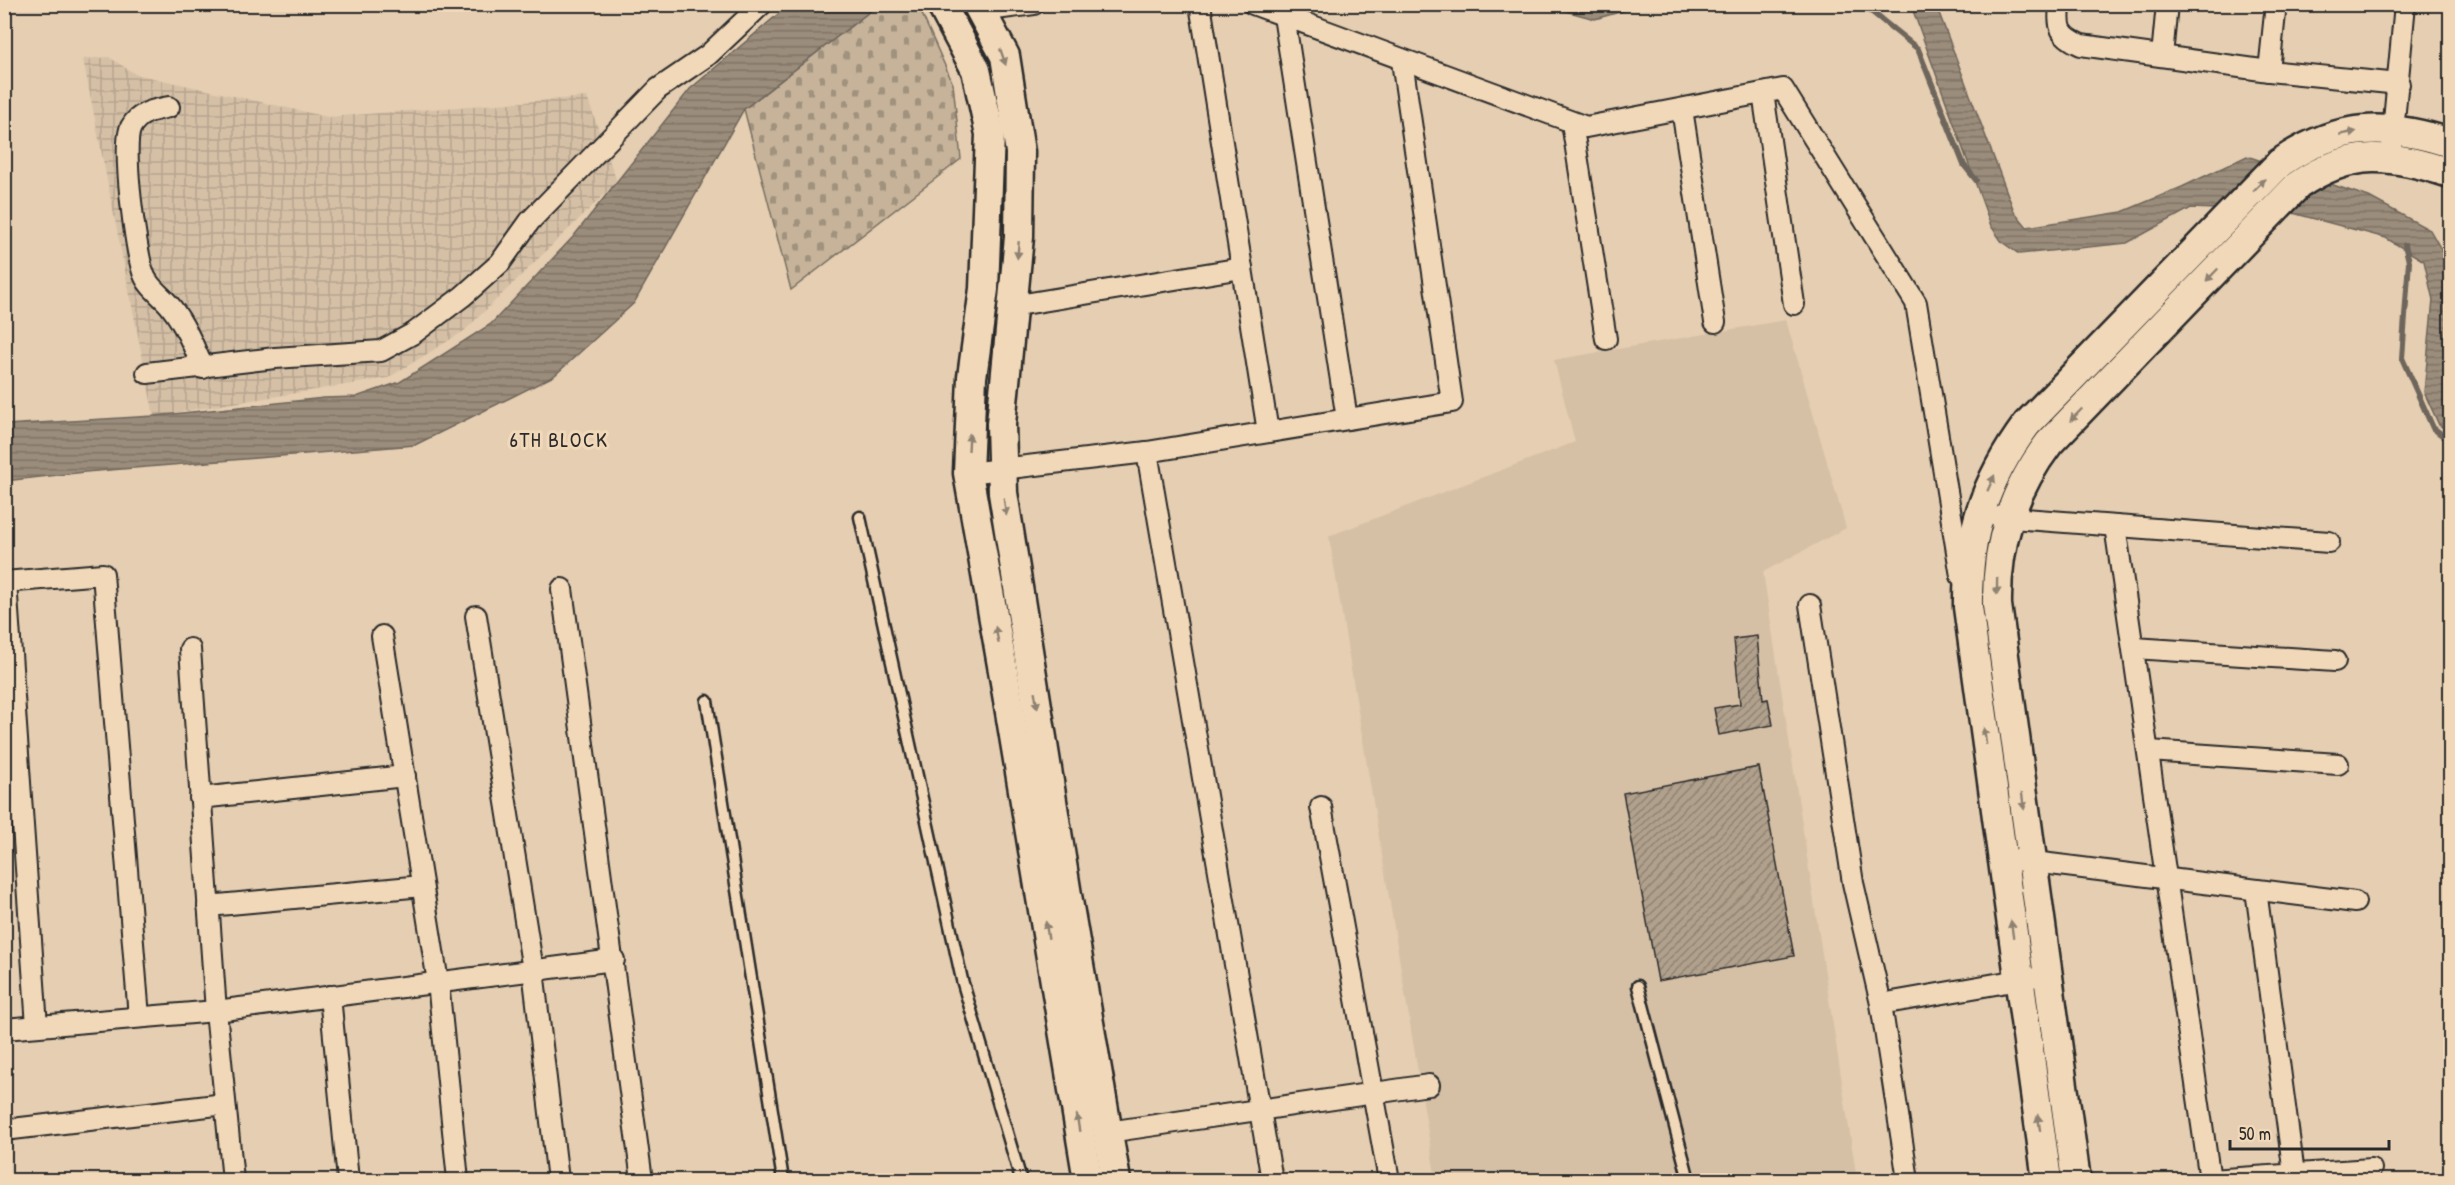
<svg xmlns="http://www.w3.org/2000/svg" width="2455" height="1185" viewBox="0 0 2455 1185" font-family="'Patrick Hand',sans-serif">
<defs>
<pattern id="industrial-grid" width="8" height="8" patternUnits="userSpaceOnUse" patternTransform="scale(1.5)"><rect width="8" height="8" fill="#d5c0a6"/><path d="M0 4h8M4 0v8" fill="none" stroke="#b7a58f"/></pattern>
<pattern id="cemetery-stones" width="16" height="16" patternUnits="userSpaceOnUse" patternTransform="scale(1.5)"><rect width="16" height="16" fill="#c6b39a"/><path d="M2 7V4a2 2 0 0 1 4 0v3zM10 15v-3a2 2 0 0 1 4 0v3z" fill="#a1927e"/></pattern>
<pattern id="water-rules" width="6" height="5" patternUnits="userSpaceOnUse" patternTransform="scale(1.5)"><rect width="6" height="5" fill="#9b8d7b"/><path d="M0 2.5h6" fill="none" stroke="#7f7365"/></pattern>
<pattern id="building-hatch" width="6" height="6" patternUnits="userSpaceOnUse" patternTransform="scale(1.5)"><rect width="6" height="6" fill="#b0a08c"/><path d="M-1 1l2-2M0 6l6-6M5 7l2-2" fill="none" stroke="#8f8373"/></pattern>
</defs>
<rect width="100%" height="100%" fill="#e5ceb1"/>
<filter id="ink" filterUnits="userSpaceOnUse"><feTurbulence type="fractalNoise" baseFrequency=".0167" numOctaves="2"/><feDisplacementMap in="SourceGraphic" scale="12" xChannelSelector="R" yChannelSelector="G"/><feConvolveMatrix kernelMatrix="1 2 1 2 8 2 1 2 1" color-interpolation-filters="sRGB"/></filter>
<g filter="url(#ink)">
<!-- built -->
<path fill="#d5c0a6" d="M 1786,320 L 1846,528 L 1763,572 L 1857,1180 L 1436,1180 L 1329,536 L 1575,442 L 1554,360 Z"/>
<!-- industrial -->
<path fill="url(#industrial-grid)" d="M 109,57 L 135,74 L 328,117 L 587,97 L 617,182 L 464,331 L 388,378 L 154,416 L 83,59 Z"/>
<!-- cemetery -->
<path fill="url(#cemetery-stones)" stroke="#786f62" stroke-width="1.5" d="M 878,5 L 918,5 L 953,84 L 961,159 L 791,290 L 744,109 Z"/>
<!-- water -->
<g fill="url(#water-rules)" stroke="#6e665b" stroke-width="1.5">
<path d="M 790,4 L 878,5 L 744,109 L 634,303 L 554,376 L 415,445 L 85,472 L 5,481 L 5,425 L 154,416 L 324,398 L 356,397 L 400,382 L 491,324 L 573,237 L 690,89 Z"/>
<path d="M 1543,5 L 1644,5 L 1595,19 Z"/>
<path d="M 1911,5 L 1936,5 L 2014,211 L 2027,227 L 2122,212 L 2182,187 L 2247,156 L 2369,197 L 2430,230 L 2450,265 L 2450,348 L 2446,379 L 2450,400 L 2450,432 L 2439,425 L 2424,392 L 2433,300 L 2424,261 L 2386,238 L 2289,212 L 2191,208 L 2127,243 L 2019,254 L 2002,242 L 1991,226 Z"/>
</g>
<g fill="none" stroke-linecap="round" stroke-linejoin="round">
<!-- stream -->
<g stroke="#6e665b" stroke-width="6">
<path d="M 1851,4 L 1872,12 L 1918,49 L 1964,165 L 1976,180"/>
<path d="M 2405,245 L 2409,261 L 2402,358 L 2433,428 L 2450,441"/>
</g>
</g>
<!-- building -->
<g fill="url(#building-hatch)" stroke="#2b2b2b" stroke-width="1.5">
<path d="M 1757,636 L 1763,700 L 1768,699 L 1773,725 L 1719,735 L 1714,708 L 1740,704 L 1734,639 Z"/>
<path d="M 1759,767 L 1794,956 L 1658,981 L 1623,793 Z"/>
</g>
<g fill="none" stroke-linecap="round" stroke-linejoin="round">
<!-- lane casing -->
<g stroke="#2b2b2b" stroke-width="15">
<g id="lane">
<path d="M 860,517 L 962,980 L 1021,1180"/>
<path d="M 707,701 L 783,1180"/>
<path d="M 1638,986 L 1689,1180"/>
</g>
</g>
<!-- street casing -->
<g stroke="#2b2b2b" stroke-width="24">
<g id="street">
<path d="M 1200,4 L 1268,432"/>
<path d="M 1253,4 L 1586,127 L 1783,89 L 1916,303 L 1961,576"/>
<path d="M 2060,4 C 2058,28 2059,35 2081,45 L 2269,71"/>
<path d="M 2276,4 L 2269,71 L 2399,84"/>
<path d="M 981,11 L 1034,4"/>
<path d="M 1284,16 L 1347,419"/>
<path d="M 2162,56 L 2167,4"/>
<path d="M 1763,93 L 1794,304"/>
<path d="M 169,107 C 154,110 139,112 131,127 C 121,146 136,250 143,272 C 148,288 162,295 171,307 C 185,325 194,347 203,368"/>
<path d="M 1682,109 L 1715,322"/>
<path d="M 1572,123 L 1606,339"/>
<path d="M 2392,142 L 2405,4"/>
<path d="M 1012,306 L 1242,268"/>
<path d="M 147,373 L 275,358 L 381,351 L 414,333 L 463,296 L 500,263 L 530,221 L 658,89 L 708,55 L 762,4"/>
<path d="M 1147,452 L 1272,1180"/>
<path d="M 968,473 L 1147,452 L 1452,402 L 1402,61"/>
<path d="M 1999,517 L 2329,542"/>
<path d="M 2115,526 L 2210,1180"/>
<path d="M 4,582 L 103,574 L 139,1017"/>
<path d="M 6,582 L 37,1026"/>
<path d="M 562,589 L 642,1180"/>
<path d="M 1810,605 L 1853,883 L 1881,1004 L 1908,1180"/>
<path d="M 476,616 L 533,970 L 558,1180"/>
<path d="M 382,636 L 438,982 L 458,1180"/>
<path d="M 2134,648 L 2335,661"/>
<path d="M 190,649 L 216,1011 L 233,1180"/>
<path d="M 2149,751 L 2338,764"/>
<path d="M 200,798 L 405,776"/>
<path d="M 1321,807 L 1389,1180"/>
<path d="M 2002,858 L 2355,902"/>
<path d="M 2256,890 L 2294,1174"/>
<path d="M 208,906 L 422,886"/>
<path d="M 330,996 L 348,1180"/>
<path d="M 1881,1004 L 2030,978"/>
<path d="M 4,1029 L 216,1011 L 614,960"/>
<path d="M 4,1130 L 225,1104"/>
<path d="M 1108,1132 L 1429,1085"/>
<path d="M 2210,1180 L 2371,1169"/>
</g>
</g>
<!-- secondary casing -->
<g stroke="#2b2b2b" stroke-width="33">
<g id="secondary">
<path d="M 941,4 L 976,70 L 990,134 L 984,289 L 972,377 L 968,473 L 1005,682 L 1088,1180"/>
<path d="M 977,4 L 1005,56 L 1020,152 L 1019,237 L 1001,424 L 1003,493 L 1067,895 L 1116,1180"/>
<path d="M 2047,1180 L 1968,607 C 1967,536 1984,482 2027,424 L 2280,163 C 2338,123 2386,122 2450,143"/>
<path d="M 2076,1180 L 1997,605 C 1996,544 2012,492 2049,443 L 2298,185 C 2352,148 2392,154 2450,173"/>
</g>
</g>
<!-- lane -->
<use href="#lane" stroke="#f1d8b9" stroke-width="10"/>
<!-- street -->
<use href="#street" stroke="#f1d8b9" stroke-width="20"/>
<!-- secondary -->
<use href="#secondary" stroke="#f1d8b9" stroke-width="28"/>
</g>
<!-- one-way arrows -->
<defs><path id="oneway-solid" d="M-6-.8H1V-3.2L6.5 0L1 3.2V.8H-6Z" transform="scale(1.5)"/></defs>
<g fill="#8e8272">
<use href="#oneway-solid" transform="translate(1003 57) rotate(71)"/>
<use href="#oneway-solid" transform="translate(2348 133) rotate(-11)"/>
<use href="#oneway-solid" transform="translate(2259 185) rotate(-46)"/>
<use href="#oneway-solid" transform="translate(1018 250) rotate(95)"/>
<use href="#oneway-solid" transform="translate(2212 275) rotate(134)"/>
<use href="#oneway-solid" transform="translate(2076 415) rotate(134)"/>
<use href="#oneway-solid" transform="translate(969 442) rotate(-87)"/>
<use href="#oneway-solid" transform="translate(1991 483) rotate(-66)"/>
<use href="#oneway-solid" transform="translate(1005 507) rotate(81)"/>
<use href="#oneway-solid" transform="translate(1997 586) rotate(91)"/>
<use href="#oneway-solid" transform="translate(997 635) rotate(-101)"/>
<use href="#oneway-solid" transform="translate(1036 700) rotate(81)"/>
<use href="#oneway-solid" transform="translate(1985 736) rotate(-98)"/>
<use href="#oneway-solid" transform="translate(2023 801) rotate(82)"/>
<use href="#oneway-solid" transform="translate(2012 929) rotate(-98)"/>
<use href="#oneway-solid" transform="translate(1047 930) rotate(-99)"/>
<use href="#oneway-solid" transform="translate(1078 1123) rotate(-99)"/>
<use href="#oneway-solid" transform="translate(2039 1123) rotate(-98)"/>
</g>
</g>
<g text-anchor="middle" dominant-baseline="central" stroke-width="6" stroke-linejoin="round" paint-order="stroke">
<!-- quarter labels -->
<g font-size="21" letter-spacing="1.5" fill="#2b2b2b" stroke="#f1d8b9">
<text x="559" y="439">6TH BLOCK</text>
</g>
</g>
<!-- margin -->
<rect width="2455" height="1185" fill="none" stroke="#f1d8b9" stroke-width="24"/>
<rect x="12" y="12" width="2431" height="1161" fill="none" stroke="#2b2b2b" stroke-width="2" filter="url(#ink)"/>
<!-- scale -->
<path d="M2230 1140v9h159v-9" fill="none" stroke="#2b2b2b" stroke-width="3"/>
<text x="2239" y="1140" font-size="18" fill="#2b2b2b" stroke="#f1d8b9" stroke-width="4.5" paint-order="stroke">50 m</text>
</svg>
